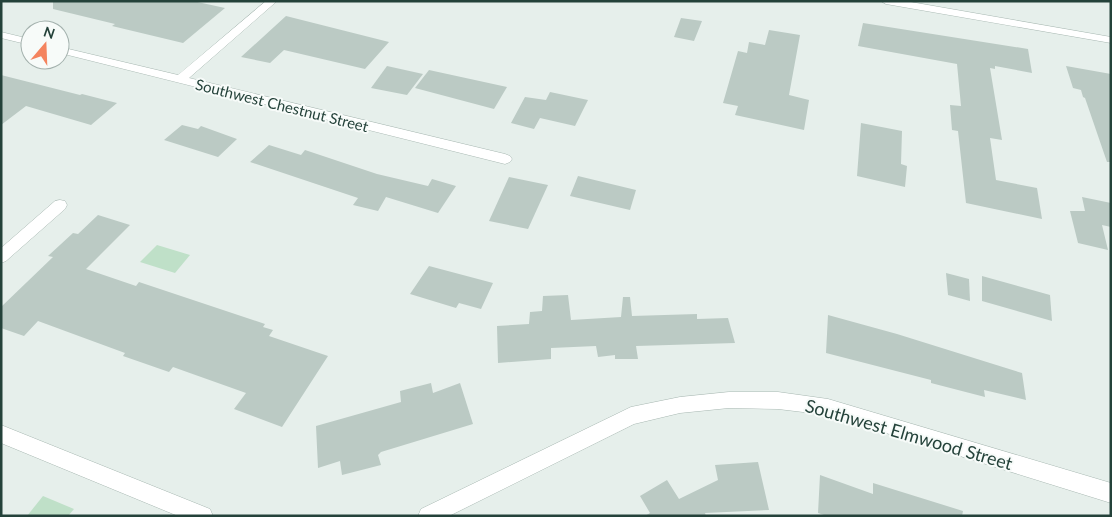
<svg xmlns="http://www.w3.org/2000/svg" width="1112" height="517" viewBox="0 0 1112 517" font-family="Lato,sans-serif">
<rect width="100%" height="100%" fill="#e6efeb"/>
<!-- green -->
<g fill="#bfe0c8">
<path d="M 157,245 L 190,255 L 175,273 L 140,262 Z"/>
<path d="M 43,496 L 74,509 L 68,516 L 27,516 Z"/>
</g>
<!-- building -->
<g fill="#bbcac4">
<path d="M 53,1 L 193,1 L 225,8 L 183,43 L 112,26 L 115,24 L 53,9 Z"/>
<path d="M 286,16 L 389,42 L 365,69 L 284,50 L 270,63 L 241,57 Z"/>
<path d="M 681,18 L 702,21 L 694,41 L 674,37 Z"/>
<path d="M 863,23 L 1028,49 L 1032,73 L 995,66 L 995,69 L 990,68 L 1002,140 L 990,138 L 996,180 L 1037,188 L 1042,219 L 966,203 L 958,131 L 952,130 L 950,105 L 961,106 L 957,64 L 858,46 Z"/>
<path d="M 769,30 L 800,35 L 789,95 L 809,100 L 804,130 L 735,115 L 738,106 L 723,103 L 738,51 L 747,53 L 749,42 L 765,45 Z"/>
<path d="M 387,66 L 423,74 L 407,95 L 371,88 Z"/>
<path d="M 1066,66 L 1111,74 L 1111,162 L 1107,162 L 1085,98 L 1083,97 L 1081,90 L 1073,88 Z"/>
<path d="M 429,70 L 507,87 L 494,109 L 415,88 Z"/>
<path d="M 1,75 L 80,95 L 82,94 L 117,103 L 91,125 L 26,106 L 1,125 Z"/>
<path d="M 550,92 L 588,100 L 575,126 L 540,118 L 534,129 L 511,123 L 525,97 L 546,100 Z"/>
<path d="M 861,123 L 902,131 L 901,164 L 907,166 L 905,187 L 857,176 Z"/>
<path d="M 182,125 L 198,129 L 201,126 L 237,139 L 218,157 L 164,140 Z"/>
<path d="M 269,145 L 301,155 L 305,150 L 377,174 L 428,186 L 432,179 L 456,186 L 438,213 L 386,197 L 378,211 L 353,205 L 358,198 L 250,162 Z"/>
<path d="M 578,176 L 636,190 L 630,210 L 570,196 Z"/>
<path d="M 509,177 L 548,185 L 528,229 L 489,221 Z"/>
<path d="M 1082,197 L 1111,203 L 1111,227 L 1102,225 L 1108,250 L 1078,243 L 1070,211 L 1085,211 Z"/>
<path d="M 98,215 L 130,225 L 86,269 L 136,286 L 139,282 L 265,324 L 263,327 L 273,330 L 269,336 L 328,356 L 282,427 L 234,409 L 246,393 L 173,367 L 169,372 L 123,356 L 125,353 L 38,321 L 24,336 L 1,328 L 1,307 L 53,257 L 48,256 L 73,233 L 78,234 Z"/>
<path d="M 429,266 L 493,283 L 481,309 L 459,303 L 456,308 L 410,294 Z"/>
<path d="M 946,273 L 969,279 L 970,301 L 948,295 Z"/>
<path d="M 982,276 L 1050,295 L 1052,321 L 982,301 Z"/>
<path d="M 568,295 L 571,320 L 621,317 L 623,297 L 630,297 L 632,316 L 697,314 L 697,319 L 728,318 L 735,343 L 636,346 L 638,359 L 615,359 L 615,355 L 598,357 L 596,346 L 551,348 L 551,359 L 498,363 L 497,326 L 529,324 L 530,312 L 542,311 L 543,296 Z"/>
<path d="M 828,315 L 897,334 L 1022,373 L 1026,400 L 984,390 L 985,397 L 931,383 L 931,380 L 826,353 Z"/>
<path d="M 431,383 L 433,393 L 460,383 L 473,424 L 381,452 L 378,455 L 381,465 L 342,475 L 340,461 L 318,468 L 316,426 L 401,402 L 400,391 Z"/>
<path d="M 758,462 L 769,510 L 705,513 L 706,516 L 645,516 L 650,513 L 640,496 L 667,480 L 679,499 L 718,480 L 715,465 Z"/>
<path d="M 820,475 L 873,494 L 873,483 L 963,511 L 962,516 L 827,516 L 818,513 Z"/>
</g>
<g fill="none" stroke-linecap="round" stroke-linejoin="round">
<!-- minor casing -->
<g stroke="#a8b8b2" stroke-width="1">
<g id="minor">
<path d="M 266,1 L 277,1 L 189,78 L 505,154 L 510,156 L 512,159 L 510,162 L 505,164 L 60,53 L 60,47 L 178,75 Z"/>
<path d="M 881,1 L 905,1 L 1111,37 L 1111,43 L 886,4 Z"/>
<path d="M 1,32 L 30,39 L 30,45 L 1,38 Z"/>
<path d="M 60,200 L 65,201 L 67,205 L 65,209 L 6,261 L 1,263 L 1,248 L 55,201 Z"/>
<path d="M 729,392 L 778,392 L 828,399 L 1111,483 L 1111,503 L 828,415 L 778,409 L 729,408 L 680,413 L 634,424 L 449,516 L 418,516 L 421,509 L 631,407 L 680,397 Z"/>
<path d="M 1,425 L 210,509 L 213,516 L 178,516 L 1,443 Z"/>
</g>
</g>
<!-- minor -->
<use href="#minor" fill="#fff" fill-rule="evenodd"/>
</g>
<g text-anchor="middle" dominant-baseline="central" stroke-width="4" stroke-linejoin="round" paint-order="stroke">
<!-- street labels -->
<g font-size="15" fill="#24423a" stroke="#f7fbf9">
<text transform="translate(282 105) rotate(14)">Southwest Chestnut Street</text>
</g>
<!-- near-street labels -->
<g font-size="18" fill="#24423a" stroke="#f7fbf9">
<text transform="translate(909 434) rotate(16)">Southwest Elmwood Street</text>
</g>
</g>
<!-- border -->
<rect width="1112" height="517" fill="none" stroke="#24423a" stroke-width="5"/>
<!-- north arrow -->
<g transform="translate(45 45) rotate(19)"><circle r="24" fill="#f7fbf9" stroke="#a3b1ad"/>
<path d="M0-4L9 19L0 12L-9 19Z" fill="#f4845f"/>
<text y="-8" font-size="14" font-weight="bold" text-anchor="middle" fill="#24423a">N</text>
</g>
</svg>
